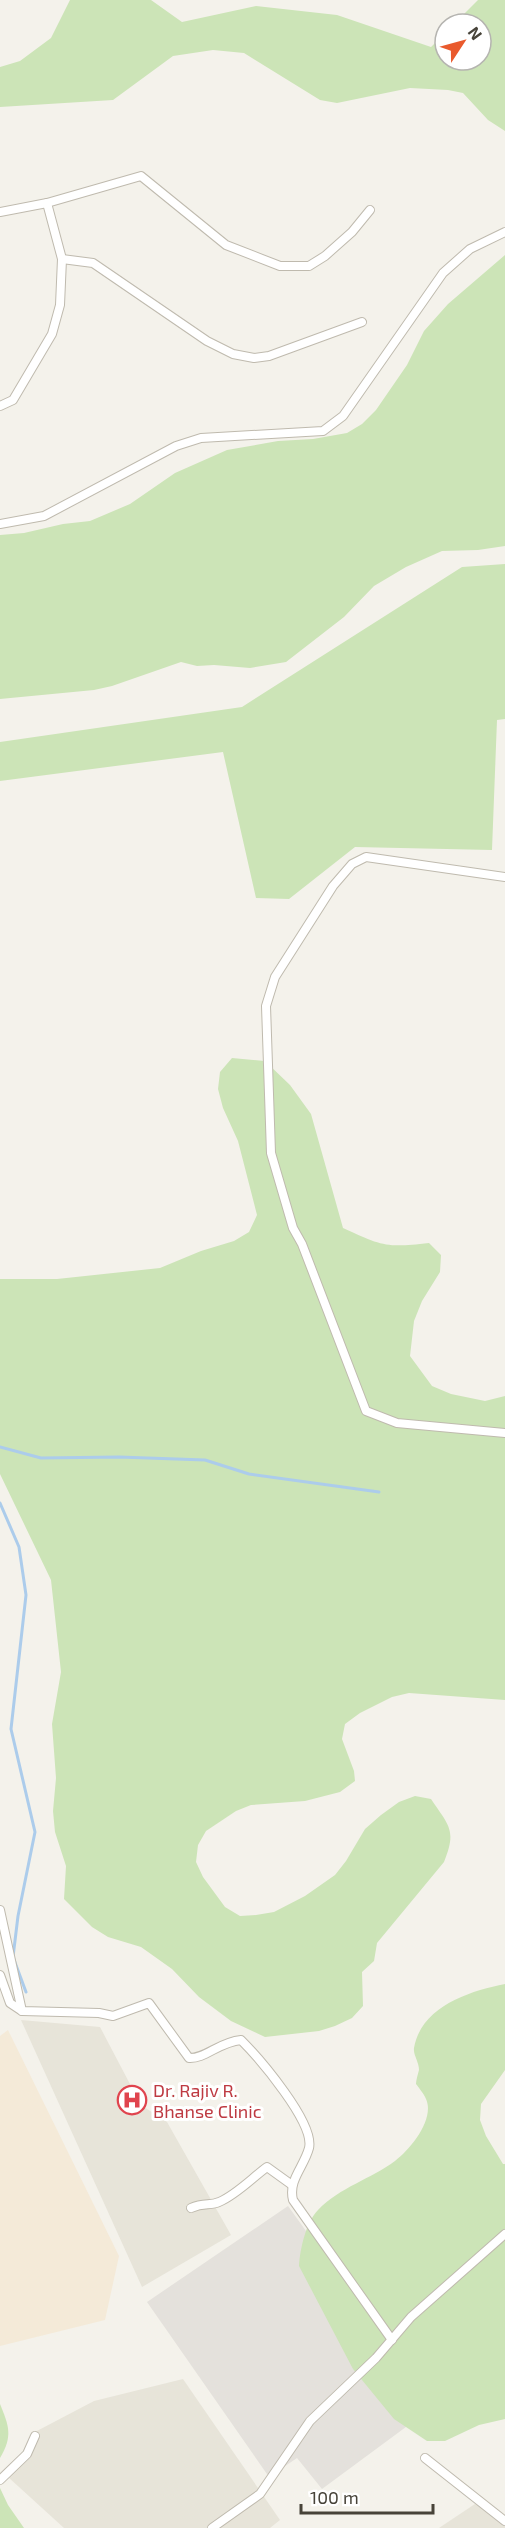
<svg xmlns="http://www.w3.org/2000/svg" width="505" height="2528" viewBox="0 0 505 2528" font-family="'Exo 2',sans-serif">
<rect width="100%" height="100%" fill="#f4f2eb"/>
<!-- residential -->
<g fill="#e7e4d9">
<path d="M 21,2020 L 100,2027 L 141,2105 L 167,2122 L 231,2235 L 142,2287 Z"/>
<path d="M 183,2379 L 280,2520 L 270,2528 L 64,2528 L 8,2477 L 33,2433 L 94,2401 Z"/>
<path d="M 475,2504 L 505,2517 L 505,2528 L 439,2528 Z"/>
</g>
<!-- commercial -->
<path fill="#f4ead8" d="M 8,2030 L 119,2256 L 105,2320 L 0,2346 L 0,2036 Z"/>
<!-- industrial -->
<path fill="#e4e1dc" d="M 288,2206 L 433,2407 L 322,2489 L 297,2458 L 269,2477 L 147,2302 Z"/>
<!-- green -->
<g fill="#cce4b7">
<path d="M 70,0 L 151,0 L 182,22 L 256,6 L 337,15 L 431,47 L 445,33 L 445,60 L 481,60 L 481,24 L 454,24 L 478,0 L 505,0 L 505,131 L 488,120 L 463,93 L 448,90 L 410,88 L 337,103 L 320,100 L 244,53 L 213,50 L 173,56 L 113,100 L 0,107 L 0,67 L 20,61 L 51,38 Z"/>
<path d="M 505,255 L 505,546 L 478,550 L 442,551 L 406,567 L 374,586 L 344,617 L 286,662 L 250,668 L 214,665 L 197,666 L 181,662 L 112,686 L 94,690 L 0,699 L 0,535 L 24,533 L 63,524 L 90,521 L 130,504 L 175,473 L 227,450 L 278,441 L 313,439 L 347,433 L 362,424 L 376,410 L 407,365 L 424,331 L 448,304 Z"/>
<path d="M 505,564 L 505,719 L 497,720 L 492,850 L 355,847 L 289,899 L 256,898 L 223,752 L 0,781 L 0,742 L 242,707 L 462,567 Z"/>
<path d="M 232,1058 L 265,1061 L 290,1085 L 311,1114 L 343,1228 C 382,1246 386,1248 429,1243 L 441,1255 L 440,1272 L 422,1301 L 414,1321 L 410,1356 L 432,1386 L 451,1394 L 485,1401 L 505,1396 L 505,1700 L 409,1693 L 392,1697 L 360,1713 L 345,1724 L 342,1739 L 354,1771 L 355,1781 L 340,1792 L 305,1801 L 251,1805 L 236,1811 L 206,1831 L 198,1845 L 196,1862 L 203,1877 L 225,1907 L 240,1916 L 256,1915 L 274,1912 L 305,1896 L 335,1875 L 346,1861 L 365,1829 L 381,1815 L 399,1802 L 415,1796 L 431,1799 C 449,1826 457,1830 444,1862 L 377,1943 L 374,1961 L 362,1972 L 363,2006 L 352,2018 L 335,2026 L 319,2031 L 265,2037 L 231,2021 L 199,1997 L 172,1969 L 141,1947 L 108,1937 L 92,1927 L 64,1899 L 66,1866 L 55,1832 L 53,1811 L 56,1778 L 52,1724 L 61,1672 L 51,1580 L 0,1474 L 0,1279 L 57,1279 L 160,1268 L 201,1251 L 234,1241 L 249,1232 L 257,1215 L 238,1141 L 223,1108 L 218,1089 L 220,1072 Z"/>
<path d="M 505,1984 L 505,2070 L 481,2104 L 480,2120 L 486,2136 L 503,2164 L 505,2164 L 505,2419 L 479,2425 L 445,2441 L 427,2441 L 394,2419 L 353,2369 L 299,2266 C 300,2249 306,2222 318,2210 C 340,2187 371,2179 395,2161 C 411,2149 435,2119 426,2099 C 424,2094 419,2088 416,2084 C 416,2080 418,2074 419,2070 C 419,2062 413,2055 414,2048 C 421,2007 469,1991 505,1984 Z"/>
<path d="M 0,2404 C 9,2426 13,2436 0,2458 Z"/>
<path d="M 0,2488 L 8,2505 L 24,2528 L 0,2528 Z"/>
</g>
<g fill="none" stroke-linecap="round" stroke-linejoin="round">
<!-- stream -->
<g stroke="#accceb" stroke-width="3">
<path d="M 0,1447 L 41,1458 L 119,1457 L 205,1460 L 249,1474 L 379,1492"/>
<path d="M 0,1503 L 19,1547 L 26,1595 L 11,1729 L 35,1832 L 18,1916 L 13,1957 L 26,1992"/>
</g>
<!-- minor casing -->
<g stroke="#bfbaae" stroke-width="10">
<g id="minor">
<path d="M 0,212 L 47,203 L 141,176 L 226,245 L 280,266 L 309,266 L 325,256 L 352,232 L 370,210"/>
<path d="M 62,259 L 93,263 L 207,341 L 233,354 L 254,358 L 269,356 L 362,322"/>
<path d="M 0,406 L 13,400 L 52,334 L 60,305 L 62,259 L 47,203"/>
<path d="M 0,524 L 44,516 L 176,446 L 201,438 L 323,431 L 343,416 L 443,273 L 470,249 L 505,232"/>
<path d="M 505,877 L 366,857 L 352,864 L 333,886 L 275,977 L 266,1006 L 271,1153 L 293,1228 L 302,1244 L 366,1411 L 397,1423 L 505,1433"/>
<path d="M 0,1910 L 22,2011"/>
<path d="M 0,1975 L 10,2003 L 22,2011 L 99,2013 L 113,2016 L 149,2003 L 189,2058 C 205,2059 219,2042 241,2040 C 259,2058 315,2123 309,2148 C 304,2167 288,2180 293,2200 L 392,2340"/>
<path d="M 191,2208 C 204,2202 210,2206 219,2202 C 236,2195 252,2178 267,2167 L 292,2185"/>
<path d="M 425,2458 L 505,2521"/>
<path d="M 0,2480 L 27,2454 L 35,2436"/>
<path d="M 212,2528 L 260,2494 L 310,2421 L 376,2358 L 411,2317 L 505,2234"/>
</g>
</g>
<!-- minor -->
<use href="#minor" stroke="#fff" stroke-width="8"/>
</g>
<!-- icons -->
<defs>
<g id="hospital-ring" transform="scale(1.5)"><circle r="9.5" fill="#fff" stroke="#e0444e" stroke-width="1.5"/><path d="M-5-5h3v3.5h4V-5h3V5h-3V1.5h-4V5h-3Z" fill="#e0444e"/></g>
</defs>
<g fill-rule="evenodd">
<use href="#hospital-ring" x="132" y="2100"/>
</g>
<g text-anchor="middle" dominant-baseline="central" stroke-width="6" stroke-linejoin="round" paint-order="stroke">
<!-- health labels -->
<g font-size="18" fill="#be3a42" stroke="#fff" text-anchor="start">
<text x="153" y="2090">Dr. Rajiv R.<tspan x="153" dy="21">Bhanse Clinic</tspan></text>
</g>
</g>
<!-- north arrow -->
<g transform="translate(463 42) rotate(54)"><circle r="28" fill="#ffffff" stroke="#b5b4b0" stroke-width="1.5"/>
<path d="M0-4.5L10 22L0 15L-10 22Z" fill="#e95a2d"/>
<text y="-9" font-size="16" font-weight="bold" text-anchor="middle" fill="#474339">N</text>
</g>
<!-- scale -->
<path d="M301 2504v9h132v-9" fill="none" stroke="#474339" stroke-width="3"/>
<text x="310" y="2504" font-size="18" fill="#474339" stroke="#ffffff" stroke-width="4.5" paint-order="stroke">100 m</text>
</svg>
